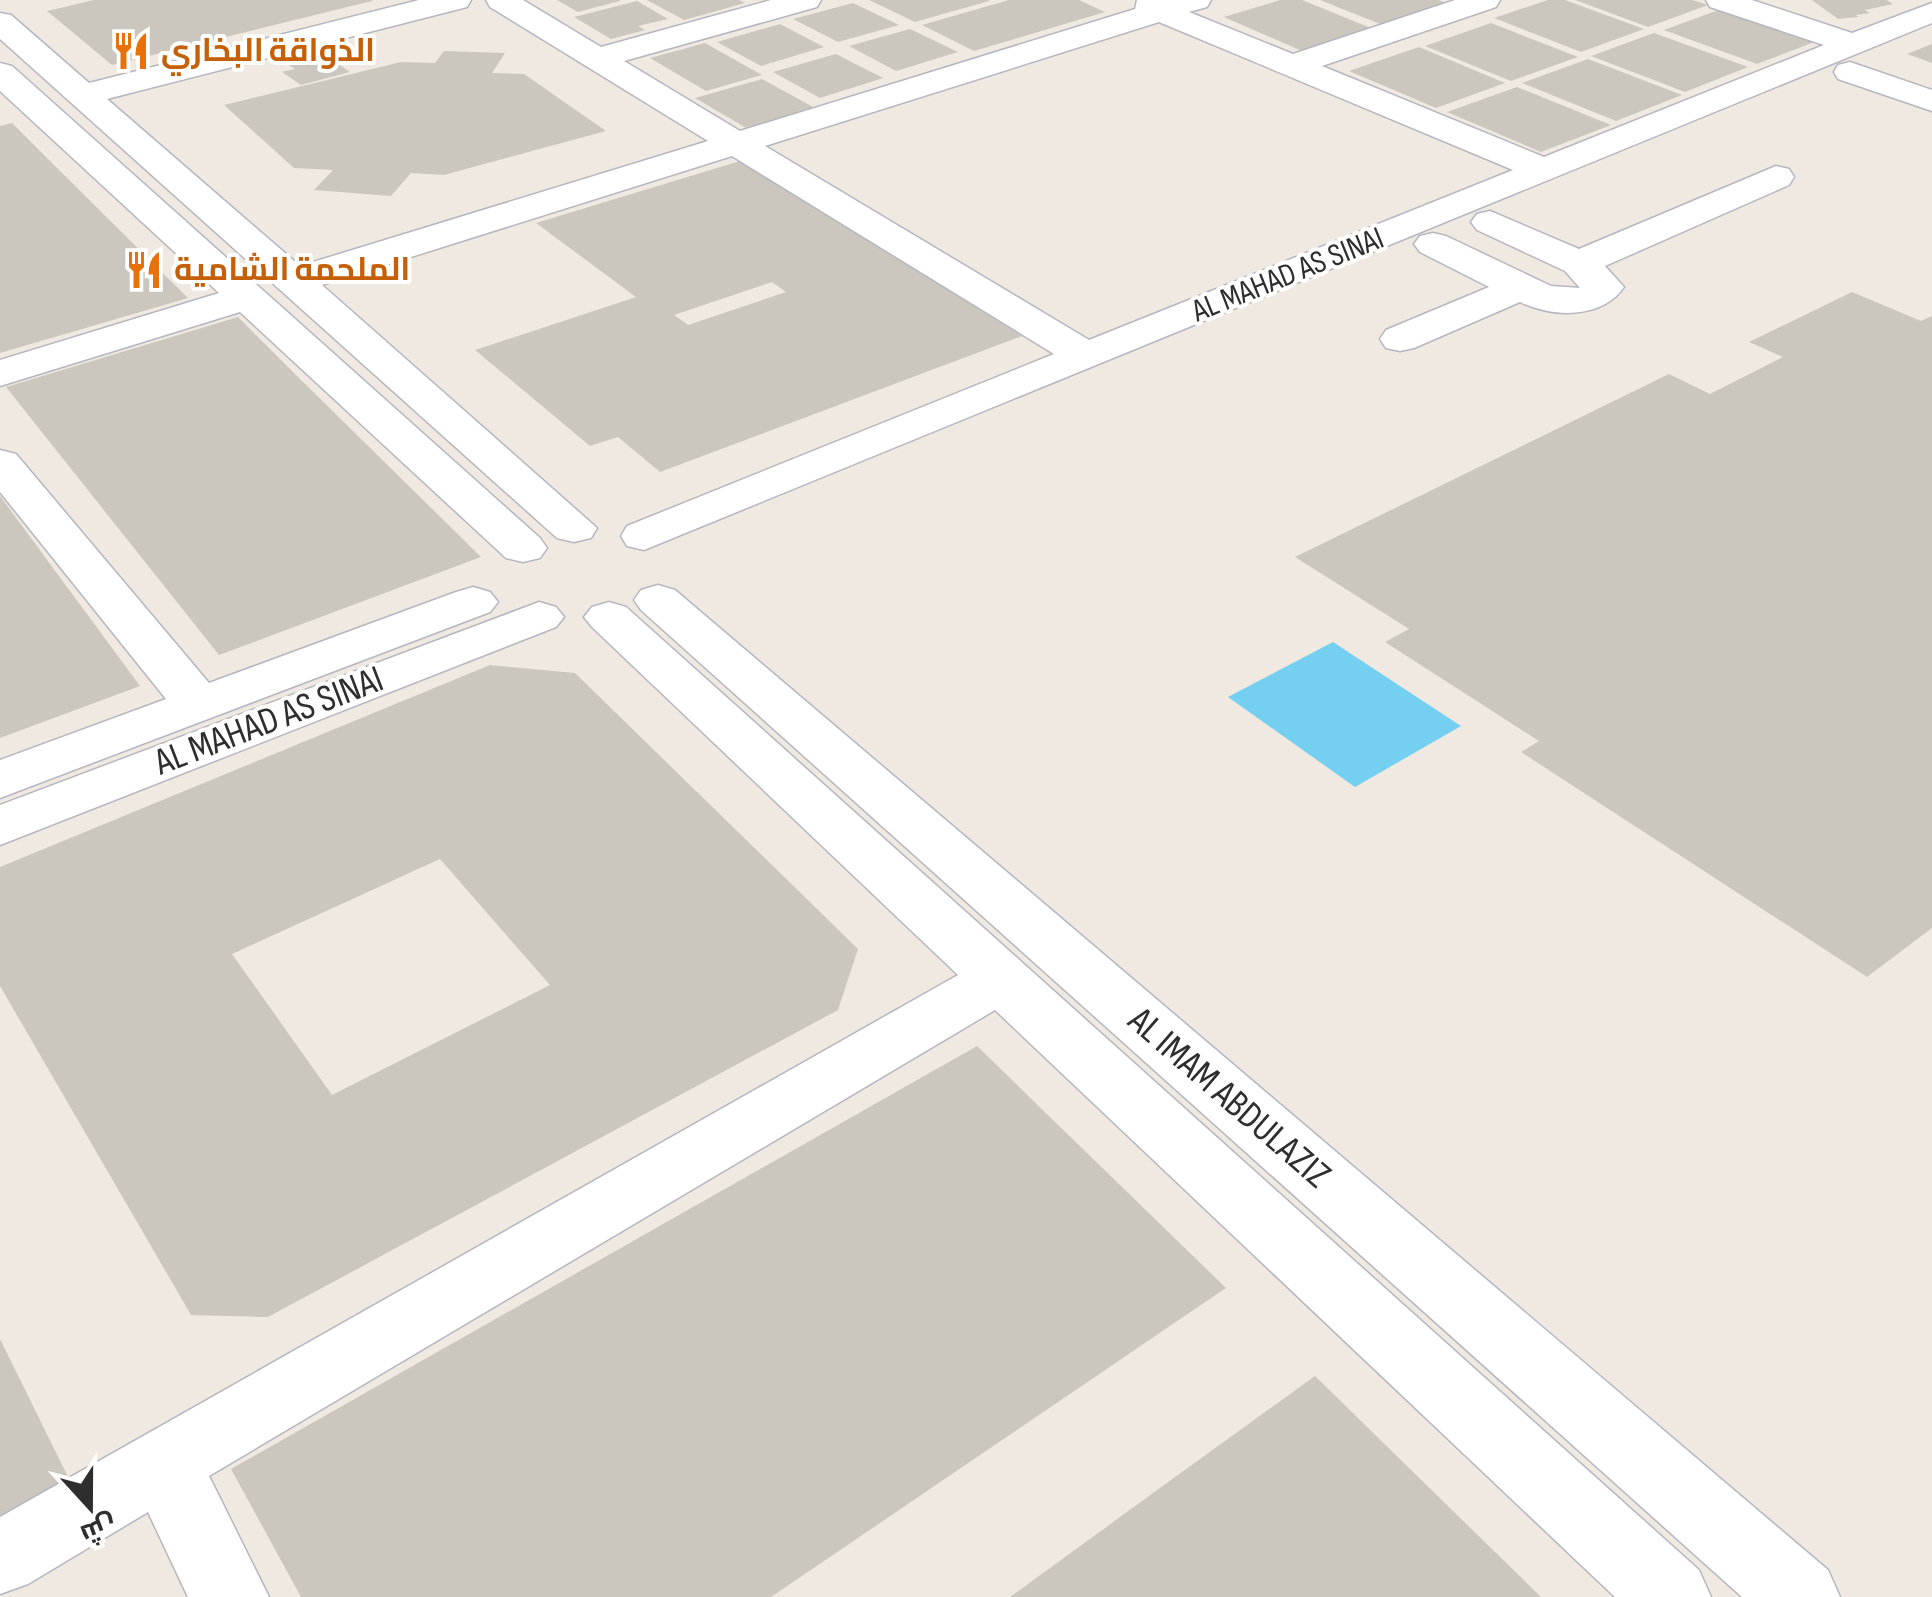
<svg xmlns="http://www.w3.org/2000/svg" width="1932" height="1597" viewBox="0 0 1932 1597" font-family="'Sofia Sans Condensed',Cairo,sans-serif">
<rect width="100%" height="100%" fill="#efe9e1"/>
<!-- water -->
<path fill="#75cff0" d="M 1333,642 L 1461,726 L 1355,787 L 1228,697 Z"/>
<!-- building -->
<g fill="#cbc7bf" fill-rule="evenodd">
<path d="M 94,0 L 372,0 L 372,1 L 112,65 L 47,11 Z"/>
<path d="M 557,0 L 620,0 L 620,1 L 578,12 Z"/>
<path d="M 647,0 L 739,0 L 745,3 L 684,20 Z"/>
<path d="M 869,0 L 989,0 L 989,1 L 915,22 Z"/>
<path d="M 1009,0 L 1079,0 L 1105,12 L 974,51 L 922,25 Z"/>
<path d="M 1280,0 L 1302,0 L 1371,28 L 1302,51 L 1224,17 Z"/>
<path d="M 1320,0 L 1439,0 L 1445,3 L 1380,24 Z"/>
<path d="M 1548,0 L 1565,0 L 1644,29 L 1581,52 L 1494,18 Z"/>
<path d="M 1575,0 L 1692,0 L 1708,5 L 1648,27 Z"/>
<path d="M 1812,0 L 1887,0 L 1893,4 L 1865,10 L 1870,13 L 1856,15 L 1859,17 L 1838,19 Z"/>
<path d="M 637,1 L 668,19 L 638,26 L 645,30 L 611,39 L 574,17 Z"/>
<path d="M 853,3 L 899,25 L 838,42 L 793,19 Z"/>
<path d="M 1724,8 L 1817,41 L 1757,64 L 1664,30 Z"/>
<path d="M 1491,23 L 1578,57 L 1511,81 L 1425,46 Z"/>
<path d="M 780,24 L 824,47 L 761,66 L 717,42 Z"/>
<path d="M 910,29 L 958,52 L 896,71 L 849,46 Z"/>
<path d="M 1654,33 L 1748,67 L 1685,92 L 1591,56 Z"/>
<path d="M 705,43 L 762,75 L 706,91 L 650,58 Z"/>
<path d="M 1932,44 L 1932,63 L 1907,54 Z"/>
<path d="M 1419,47 L 1505,83 L 1436,108 L 1349,71 Z"/>
<path d="M 327,50 L 346,62 L 338,64 L 350,72 L 301,85 L 282,72 L 295,69 L 283,61 Z"/>
<path d="M 444,51 L 505,53 L 492,73 L 524,74 L 606,131 L 444,175 L 411,173 L 391,196 L 314,190 L 333,170 L 294,168 L 224,105 L 401,62 L 435,63 Z"/>
<path d="M 836,54 L 883,78 L 820,98 L 773,72 Z"/>
<path d="M 1588,59 L 1682,95 L 1616,121 L 1522,83 Z"/>
<path d="M 762,79 L 815,108 L 748,129 L 695,98 Z"/>
<path d="M 1517,87 L 1611,125 L 1541,152 L 1447,112 Z"/>
<path d="M 12,123 L 54,165 L 188,298 L 0,353 L 0,126 Z"/>
<path d="M 740,161 L 1022,336 L 660,472 L 618,437 L 590,446 L 475,350 L 636,297 L 536,223 ZM 772,282 L 786,292 L 688,325 L 674,315 Z"/>
<path d="M 1852,292 L 1921,321 L 1932,316 L 1932,928 L 1867,977 L 1521,752 L 1539,741 L 1385,642 L 1409,629 L 1295,557 L 1669,374 L 1710,394 L 1783,357 L 1749,342 Z"/>
<path d="M 238,317 L 297,376 L 481,557 L 219,655 L 6,387 Z"/>
<path d="M 0,496 L 140,686 L 0,738 Z"/>
<path d="M 490,665 L 575,673 L 858,949 L 838,1010 L 268,1317 L 191,1315 L 0,986 L 0,867 ZM 440,859 L 550,985 L 332,1095 L 232,954 Z"/>
<path d="M 977,1046 L 1226,1288 L 771,1597 L 301,1597 L 231,1469 Z"/>
<path d="M 0,1339 L 72,1485 L 0,1525 Z"/>
<path d="M 1315,1376 L 1541,1597 L 1010,1597 L 1164,1485 Z"/>
</g>
<g fill="none" stroke-linecap="round" stroke-linejoin="round">
<!-- minor casing -->
<g stroke="#b4b7c1" stroke-width="3">
<g id="minor">
<path d="M 419,0 L 471,0 L 467,7 L 107,99 L 300,266 L 708,141 L 490,7 L 486,0 L 523,0 L 601,47 L 771,0 L 821,0 L 817,7 L 624,61 L 740,131 L 1135,9 L 1137,0 L 1211,0 L 1207,7 L 1189,12 L 1293,54 L 1455,0 L 1500,0 L 1496,7 L 1322,66 L 1544,157 L 1824,45 L 1710,7 L 1706,0 L 1752,0 L 1852,33 L 1932,3 L 1932,23 L 644,550 L 627,546 L 621,536 L 627,526 L 1054,354 L 732,156 L 322,285 L 597,528 L 591,538 L 574,542 L 557,538 L 0,39 L 0,13 L 11,15 L 89,83 ZM 1159,22 L 1513,170 L 1089,340 L 765,146 Z"/>
<path d="M 1850,62 L 1932,90 L 1932,111 L 1838,79 L 1834,72 L 1838,65 Z"/>
<path d="M 0,63 L 12,66 L 540,538 L 547,548 L 540,558 L 523,562 L 506,558 L 240,312 L 0,386 L 0,360 L 219,293 L 0,91 Z"/>
<path d="M 1776,166 L 1789,169 L 1794,177 L 1789,185 L 1605,266 L 1624,287 C 1602,319 1553,318 1520,302 L 1414,348 L 1400,351 L 1386,348 L 1380,339 L 1386,330 L 1489,287 L 1420,252 L 1414,244 L 1420,236 L 1433,233 L 1446,236 L 1551,286 L 1580,288 L 1565,271 L 1477,230 L 1471,222 L 1477,214 L 1490,211 L 1579,249 Z"/>
<path d="M 0,450 L 16,454 L 209,683 L 456,592 L 473,587 L 490,592 L 498,602 L 490,612 L 0,798 L 0,760 L 166,699 L 0,492 Z"/>
<path d="M 658,585 L 675,590 L 1828,1570 L 1840,1597 L 1742,1597 L 641,610 L 634,600 L 641,590 Z"/>
<path d="M 539,602 L 556,607 L 564,617 L 556,627 L 0,845 L 0,805 Z"/>
<path d="M 609,602 L 626,607 L 1699,1570 L 1711,1597 L 1615,1597 L 995,1010 L 209,1476 L 269,1597 L 188,1597 L 148,1512 L 28,1584 L 0,1594 L 0,1517 L 958,975 L 592,627 L 584,617 L 592,607 Z"/>
</g>
</g>
<!-- minor -->
<use href="#minor" fill="#fff" fill-rule="evenodd"/>
</g>
<!-- icons -->
<defs>
<g id="restaurant-bare" transform="scale(3)"><path d="M-5-6h1v4h1v-4h1v4h1v-4h1v5L-1.5 .5V6h-2V.5L-5-1ZM5-6V6H3V1.5H1.5Q1.5-4 5-6Z" fill="#e8710a" stroke="#fff" stroke-width="2.5" paint-order="stroke"/></g>
</defs>
<g fill-rule="evenodd">
<use href="#restaurant-bare" x="131" y="51"/>
<use href="#restaurant-bare" x="144" y="270"/>
</g>
<g text-anchor="middle" dominant-baseline="central" stroke-width="8" stroke-linejoin="round" paint-order="stroke">
<!-- far-food labels -->
<g font-size="32" font-weight="bold" fill="#c56008" stroke="#fff" text-anchor="start">
<text x="161" y="51">الذواقة البخاري</text>
<text x="174" y="270">الملحمة الشامية</text>
</g>
<!-- far-street labels -->
<g font-size="32" fill="#2e2e2e" stroke="#fff">
<text transform="translate(1288 275) rotate(-22)">AL MAHAD AS SINAI</text>
</g>
<!-- street labels -->
<g font-size="38" fill="#2e2e2e" stroke="#fff">
<text transform="translate(269 721) rotate(-21)">AL MAHAD AS SINAI</text>
<text transform="translate(1229 1098) rotate(41)">AL IMAM ABDULAZIZ</text>
</g>
</g>
<!-- north arrow -->
<g transform="translate(90 1507) rotate(159)" stroke="#ffffff" stroke-width="8" paint-order="stroke">
<path d="M0-8L18 38L0 25L-18 38Z" fill="#2e2e2e"/>
<text y="-15" font-size="28" font-weight="bold" text-anchor="middle" fill="#2e2e2e">ش</text>
</g>
</svg>
